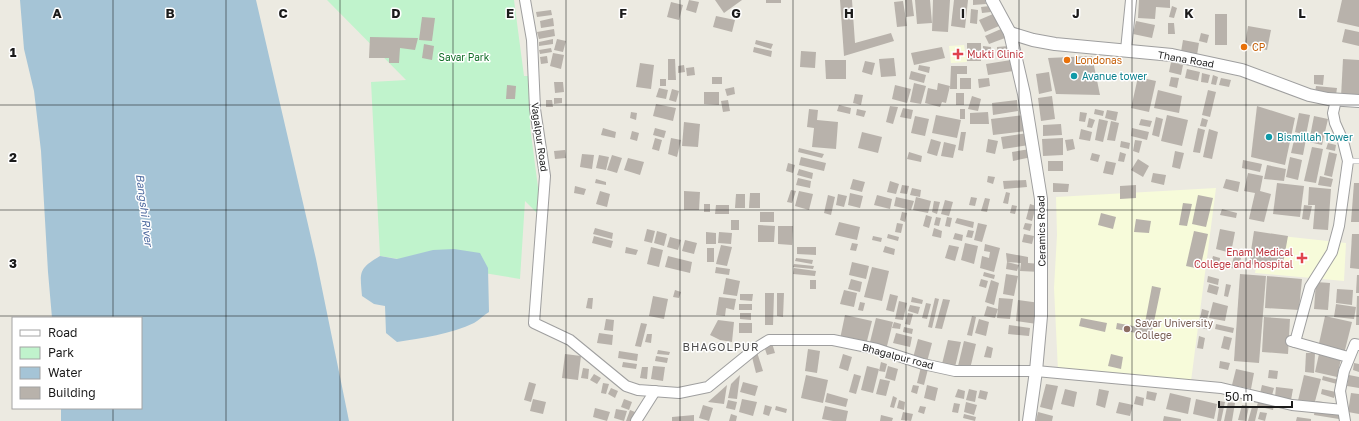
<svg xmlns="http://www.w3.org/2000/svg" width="1359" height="421" viewBox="0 0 1359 421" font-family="'Golos Text',sans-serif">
<rect width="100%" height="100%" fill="#eceae1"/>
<g fill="#f7fbda">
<path d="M964 45 967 62 951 63 949 46Z"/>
<path d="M1216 188 1190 389 1058 371 1054 288 1057 235 1056 197Z"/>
<path d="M1262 234 1346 243 1344 281 1255 273Z"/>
</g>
<path fill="#c0f3cc" d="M327 0H514L524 76H533L530 126 542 218 525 201 520 279 380 256 371 82 406 80Z"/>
<g fill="#a5c4d6">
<path d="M20 0H256L316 259 349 421H61V408H141V318H52L48 272 41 151 34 91 24 49Z"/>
<path d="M454 249 480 253 488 268 489 312C484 315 479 320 474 323 452 334 421 338 397 342L386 333 385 306 374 304 362 296C360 272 358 269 380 256L397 259 433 250Z"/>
</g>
<g fill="#b8b2ab">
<path d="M689 0 699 2 696 13 686 10Z"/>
<path d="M715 0H742L724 13Z"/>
<rect x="766" y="0" width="15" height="3"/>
<path d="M840 0H852L855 43 891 33 894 41 844 56Z"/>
<path d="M905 0H912L914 16 906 17Z"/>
<path d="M915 0H930L932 23 917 24Z"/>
<path d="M933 0H950L948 32 932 31Z"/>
<path d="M954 0H968L965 28 951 26Z"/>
<path d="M973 0H985L986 4 973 5Z"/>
<path d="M1139 0H1170V8L1156 7 1155 19 1138 18Z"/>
<path d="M1342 0H1359V27L1337 22Z"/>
<path d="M903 1 907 26 897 27 894 2Z"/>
<path d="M671 2 683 5 679 20 667 17Z"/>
<path d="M990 6 991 12 982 13 981 7Z"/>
<path d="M1172 6 1177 8 1174 18 1169 17Z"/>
<path d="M971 9 978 10 977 24 970 23Z"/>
<path d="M551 10 552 15 537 17 536 12Z"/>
<path d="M993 14 999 26 985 32 979 20Z"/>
<rect x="1215" y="14" width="12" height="31"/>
<path d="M716 16 735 20 732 32 713 27Z"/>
<path d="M422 17 435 18 432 41 419 40Z"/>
<path d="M553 18 554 26 541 28 540 21Z"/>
<path d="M1136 21 1155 25 1152 38 1133 34Z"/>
<path d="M1168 23H1174L1175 34H1168Z"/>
<path d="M1248 26 1271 30 1267 50 1245 45Z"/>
<path d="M554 29 555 36 539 39 537 32Z"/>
<path d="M1001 29 1005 38 989 44 985 36Z"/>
<path d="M1345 29 1359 32V46L1342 42Z"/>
<path d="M1201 33 1209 35 1207 43 1199 41Z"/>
<path d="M370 37 418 38 415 50 400 48 399 63H389V58H369Z"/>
<path d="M553 39V44L539 46V42Z"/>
<path d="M557 39 566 41 563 52 554 50Z"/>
<path d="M756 40 773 44 771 49 755 44Z"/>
<path d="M1183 40 1199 43 1197 55 1181 52Z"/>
<rect x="967" y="43" width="14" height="18"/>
<path d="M424 44 434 46 432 60 422 58Z"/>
<path d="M983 46 991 47 990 55 983 54Z"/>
<path d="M1009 46 1010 58H997V47Z"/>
<path d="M754 47 772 51 771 57 753 52Z"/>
<path d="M942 47 945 58 914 65 911 53Z"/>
<path d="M551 48 552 52 540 54 539 50Z"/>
<path d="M801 51 816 52 815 68 800 67Z"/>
<path d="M553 53 564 55 561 69 550 66Z"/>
<path d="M547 56 548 63 541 64 540 57Z"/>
<path d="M1092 56 1100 95 1056 94 1048 58Z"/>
<path d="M894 58 896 76 881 77 879 59Z"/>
<path d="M668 59H675L676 80H668Z"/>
<path d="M1343 59 1359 60V98L1341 97Z"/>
<path d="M825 60H846V79H826Z"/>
<path d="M1011 60 1013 71 988 75 986 64Z"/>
<path d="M865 61 875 63 872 75 862 72Z"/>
<path d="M1171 62 1183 65 1181 75 1169 72Z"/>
<path d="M640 63 654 65 651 89 636 87Z"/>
<path d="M684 65 685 72 678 73V66Z"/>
<path d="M919 65 930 67 929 73 918 70Z"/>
<path d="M951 66H967V74H957V89H950Z"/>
<path d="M694 67 695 75 687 76 686 68Z"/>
<path d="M1187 69 1200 72 1198 81 1185 78Z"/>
<path d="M911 71 926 75 924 83 909 79Z"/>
<path d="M1049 72 1052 91 1039 94 1036 74Z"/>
<path d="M1202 73 1210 75 1208 83 1201 82Z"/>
<path d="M1213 75 1218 77 1216 85 1211 84Z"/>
<path d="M1314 75H1324L1323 85 1314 84Z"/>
<rect x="712" y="77" width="10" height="7"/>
<path d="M1138 77 1156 81 1149 112 1131 108Z"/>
<path d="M1171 77 1179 78 1177 88 1169 86Z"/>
<rect x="960" y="78" width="11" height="11"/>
<path d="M989 78 990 86 979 88 978 79Z"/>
<path d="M1221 78 1231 80 1229 87 1219 85Z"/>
<rect x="660" y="79" width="6" height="7"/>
<path d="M554 82H563L564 92 555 93Z"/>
<path d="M914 83 926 86 921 104 910 102Z"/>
<path d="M938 83 950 86 946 103 942 102 940 107 925 103 928 88 937 90Z"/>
<path d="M507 85 516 86 515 99H506Z"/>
<path d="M895 85 911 89 907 103 892 99Z"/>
<path d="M1316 86 1337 88 1336 95 1315 93Z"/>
<path d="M734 87 735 94 727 96 725 89Z"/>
<path d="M659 88 668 90 666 99 656 97Z"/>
<path d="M672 89 679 91 676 102 669 100Z"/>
<path d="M1158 90 1182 96 1179 113 1154 108Z"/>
<path d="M1208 90 1216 92 1210 117 1202 115Z"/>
<path d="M704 92H719V105L704 104Z"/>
<rect x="956" y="93" width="8" height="12"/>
<path d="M855 94 863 95 861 105 853 103Z"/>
<path d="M972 96 981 99 978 111 968 109Z"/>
<path d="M1052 96 1055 119 1041 121 1038 98Z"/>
<path d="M554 98H562V103L554 104Z"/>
<path d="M546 100H552L553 107H546Z"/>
<path d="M728 100 730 111 723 112 721 101Z"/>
<path d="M1017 100 1018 111 993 115 992 103Z"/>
<path d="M656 104 676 108 673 121 653 116Z"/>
<path d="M839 105 851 108 850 114 837 111Z"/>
<path d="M890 106 898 107 893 124 886 122Z"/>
<path d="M1257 106 1295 118 1285 165 1251 157Z"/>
<path d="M903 108 913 110 911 119 900 117Z"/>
<path d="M809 109 818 110 817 120 838 122 836 149 812 147 814 128 807 127Z"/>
<path d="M857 109 866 111 864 117 856 115Z"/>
<rect x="960" y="109" width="5" height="10"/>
<path d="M1095 109 1104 111 1103 116 1094 114Z"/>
<path d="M1107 110 1118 112 1116 121 1105 118Z"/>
<path d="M631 112 637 113 636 120 630 118Z"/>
<path d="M988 112 989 124H970V113Z"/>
<path d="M1080 112 1087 113 1085 122 1079 121Z"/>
<path d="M1299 113 1310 115 1306 135 1295 132Z"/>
<path d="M936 115 961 120 957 138 932 133Z"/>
<path d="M1024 115 1026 131 993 135 991 119Z"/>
<path d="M1167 115 1188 120 1182 146 1161 141Z"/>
<path d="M915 116 929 119 925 136 911 133Z"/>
<path d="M1314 116 1328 119 1322 145 1309 142Z"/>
<path d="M1156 117 1163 119 1159 137 1152 135Z"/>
<path d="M1089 118 1095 120 1092 128 1087 127Z"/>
<path d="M1202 118 1208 120 1206 127 1200 126Z"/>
<path d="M1099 119 1108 121 1103 142 1095 140Z"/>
<path d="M1141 119 1152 121 1150 127 1139 125Z"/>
<path d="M1111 121 1119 123 1115 141 1107 140Z"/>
<path d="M684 122 700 124 698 147 682 146Z"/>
<path d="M1061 124 1062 135 1043 136V125Z"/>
<path d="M603 128 616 132 615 138 601 135Z"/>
<path d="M655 128 666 131 664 138 653 135Z"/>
<path d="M1132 128 1149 132 1147 140 1131 136Z"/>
<path d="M1198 128 1205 130 1200 153 1193 152Z"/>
<path d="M1081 129 1092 132 1090 141 1079 139Z"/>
<path d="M1209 129 1218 132 1212 159 1203 157Z"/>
<path d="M632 131 639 133 637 141 630 139Z"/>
<path d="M862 132 882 137 878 153 858 148Z"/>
<path d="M961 132H966L963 151 958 150Z"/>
<path d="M1028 133 1029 145 1003 149 1001 137Z"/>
<path d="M1295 136 1306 139 1303 155 1291 153Z"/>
<path d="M655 138 662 140 659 151 652 149Z"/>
<path d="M671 138 681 140 677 157 668 154Z"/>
<path d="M1063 138V155L1043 156 1042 139Z"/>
<path d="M931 139 941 142 937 156 927 153Z"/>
<path d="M988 139 998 141 995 154 986 152Z"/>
<path d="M1073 139 1075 149 1067 151 1065 140Z"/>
<path d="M1135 140 1142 141 1139 153 1133 151Z"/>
<path d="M1121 141 1130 143 1129 149 1120 147Z"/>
<path d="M944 142 956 145 953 158 941 156Z"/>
<path d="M1328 143 1336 145 1335 151 1326 149Z"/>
<path d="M1312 147 1323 149 1316 183 1304 181Z"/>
<path d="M799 148 824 154 822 158 798 152Z"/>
<path d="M1030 149 1032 157 1013 161 1012 152Z"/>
<path d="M565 150 566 158 555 159 554 151Z"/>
<path d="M1175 151 1184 153 1180 169 1172 167Z"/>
<path d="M909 152 922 156 921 162 907 159Z"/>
<path d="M1120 152 1126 154 1124 162 1118 161Z"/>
<path d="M1329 152 1337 154 1332 177 1324 175Z"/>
<path d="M1092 153 1100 155 1098 162 1090 160Z"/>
<path d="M582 154 594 155 592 169 580 167Z"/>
<path d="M599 155 609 157 606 170 596 168Z"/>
<path d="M612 155 622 158 617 173 607 170Z"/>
<path d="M801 157 826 163 824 171 799 165Z"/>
<path d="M1290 157 1302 160 1298 180 1286 177Z"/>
<path d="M628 158 644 162 640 175 624 170Z"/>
<path d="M1138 159 1149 166 1143 177 1131 170Z"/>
<path d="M1243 160 1262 164 1260 172 1242 168Z"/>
<rect x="1048" y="161" width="15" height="10"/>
<path d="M1106 161 1116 163 1113 175 1103 173Z"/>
<path d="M788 163 795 165 793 173 786 171Z"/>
<path d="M1267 165 1286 169 1284 181 1264 179Z"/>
<path d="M799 169 813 173 812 179 797 175Z"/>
<path d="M1153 173 1166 175 1164 185 1151 182Z"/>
<path d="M1248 173 1263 176 1260 191 1271 194 1264 222 1249 219 1255 193 1244 191Z"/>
<path d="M988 176 995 177 993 184 987 182Z"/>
<path d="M1320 176 1333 179 1331 187 1318 185Z"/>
<path d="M798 178 811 181 810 188 796 185Z"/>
<path d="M596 179 606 182V185L595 183Z"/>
<path d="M853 179 865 182 862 192 850 189Z"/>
<path d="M1226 179 1240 182 1238 192 1223 188Z"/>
<path d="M1026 180 1027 187 1004 189 1003 181Z"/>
<path d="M890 181 899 184 896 194 887 192Z"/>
<path d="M1053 183 1069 184 1068 192H1053Z"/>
<path d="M1277 183 1304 186 1300 217 1273 214Z"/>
<path d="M1354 183H1359V222H1351Z"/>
<path d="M902 185 909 186 907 194 900 193Z"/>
<path d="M1136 185V198L1120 199V186Z"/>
<path d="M575 186 586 189 584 195 574 193Z"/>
<path d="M1309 187 1331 189 1328 230 1313 229 1315 205H1308Z"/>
<path d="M912 188 921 190 920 197 910 195Z"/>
<path d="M791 190 796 191 792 203 787 202Z"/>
<path d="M600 191 610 194 607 207 596 204Z"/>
<path d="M684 191 700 192 699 210H684Z"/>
<path d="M799 191 813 194 809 210 795 206Z"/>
<path d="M1006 192 1010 193 1008 204 1003 203Z"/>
<path d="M750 193H760V208H749Z"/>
<path d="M850 193 863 196 860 208 848 205Z"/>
<path d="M736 194H745V208H735Z"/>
<path d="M838 194 847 196 844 207 836 205Z"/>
<path d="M828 195 835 197 831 215 824 213Z"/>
<path d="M877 195 892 199 890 209 874 205Z"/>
<path d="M1198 195 1213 198 1206 227 1192 224Z"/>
<path d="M896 197 914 201 911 210 894 206Z"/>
<path d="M916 197 931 201 928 213 913 210Z"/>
<path d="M971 197 977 198 975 206 969 205Z"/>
<path d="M985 198 990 199 987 212 981 211Z"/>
<path d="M945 200 953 202 949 216 941 214Z"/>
<path d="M934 201 940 202 937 214 932 212Z"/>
<path d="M1183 203 1192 204 1187 226 1179 225Z"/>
<rect x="704" y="204" width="6" height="8"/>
<path d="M1030 204 1036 206 1032 221 1026 219Z"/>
<path d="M716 205H729V214H715Z"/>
<path d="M1012 205 1017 206 1015 214 1010 213Z"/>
<path d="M1304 205 1312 206 1309 220 1302 219Z"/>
<path d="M1222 209 1237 213 1236 218 1220 215Z"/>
<rect x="760" y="212" width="14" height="10"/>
<path d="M902 212 907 213 905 222 900 220Z"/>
<path d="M1101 213 1116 217 1113 229 1098 225Z"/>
<path d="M926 215 932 217 929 228 923 226Z"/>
<path d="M936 217 941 218 939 226 934 225Z"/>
<path d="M947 217 952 218 950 227 945 226Z"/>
<path d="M957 218 974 222 973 228 955 223Z"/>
<path d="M1136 219 1151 221 1149 233 1134 232Z"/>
<rect x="731" y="220" width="8" height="10"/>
<path d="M839 222 860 227 857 240 835 235Z"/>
<path d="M897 223 903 224 901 233 895 232Z"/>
<path d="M978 223 987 225 982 242 974 240Z"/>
<path d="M1025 223 1032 224 1030 231 1023 229Z"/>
<path d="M758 225 775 226 774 242H758Z"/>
<path d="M778 226H793L792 245 778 244Z"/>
<path d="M595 228 613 233 612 239 593 234Z"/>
<path d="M934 228 942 231 941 238 932 236Z"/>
<path d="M647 229 655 231 652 243 644 241Z"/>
<path d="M1220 229 1235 232 1231 253 1216 249Z"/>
<path d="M968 230 974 231 972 238 966 237Z"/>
<path d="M657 231 667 234 664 246 654 243Z"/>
<path d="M1194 231 1208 234 1200 269 1186 266Z"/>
<path d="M1254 231 1288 236 1282 269 1249 264Z"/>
<path d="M706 232 716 233V244H706Z"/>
<path d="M719 232 732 233 731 244 718 243Z"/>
<path d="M955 233 963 235 962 241 953 239Z"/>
<path d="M888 234 899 237 898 241 887 238Z"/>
<path d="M1024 234 1034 236 1032 244 1022 242Z"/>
<path d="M1352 234H1359V269L1350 268Z"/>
<path d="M594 236 613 241 611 248 592 243Z"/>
<path d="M873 236 882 238 881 242 872 240Z"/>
<path d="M670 237 681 240 678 250 667 247Z"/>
<path d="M685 240 697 243 694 254 682 251Z"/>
<path d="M852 243 858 244 856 251 850 250Z"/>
<path d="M965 243 978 246 974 264 961 260Z"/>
<path d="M985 244 1000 248 994 272 980 268 982 256 989 258 990 252 984 251Z"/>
<path d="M721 245 732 247 727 266 716 264Z"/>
<path d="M949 245 959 247 955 261 945 258Z"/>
<path d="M885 246 895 249 894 255 883 252Z"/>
<path d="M626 247 638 250 636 255 625 253Z"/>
<path d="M651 247 663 250 659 267 647 264Z"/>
<path d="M797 247H816V255L797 254Z"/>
<rect x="707" y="248" width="7" height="14"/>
<path d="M1006 253 1028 257V263L1041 264V272L1020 271 1021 263 1007 262 1019 265 1017 271 1006 269 1007 262Z"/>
<path d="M668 256 692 262 690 273 665 267Z"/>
<path d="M1213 256 1220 258 1219 265 1211 263Z"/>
<path d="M1234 256 1241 258 1238 269 1231 268Z"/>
<path d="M796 258 813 260 812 264 795 261Z"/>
<path d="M852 262 869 266 866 279 849 275Z"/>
<path d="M794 264 814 266 813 269 793 267Z"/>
<path d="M716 267 730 269 729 275 715 273Z"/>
<path d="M872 267 889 271 882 301 864 297Z"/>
<path d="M794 268 816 271 815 276 793 274Z"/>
<path d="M984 272 995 275 994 279 983 276Z"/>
<path d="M1006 274 1018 276 1014 296 1003 294Z"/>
<path d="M1240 274 1266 276 1259 363 1234 361Z"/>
<path d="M1357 275H1359V293H1356Z"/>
<path d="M1208 276 1219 279 1218 285 1207 282Z"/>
<path d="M1267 276 1302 279 1299 310 1265 308Z"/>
<path d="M726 278 740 281 737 296 723 294Z"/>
<path d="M851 279 862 282 860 292 848 289Z"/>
<path d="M981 279 988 281 986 288 979 286Z"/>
<rect x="810" y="280" width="6" height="9"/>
<path d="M991 280 999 283 994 305 985 302Z"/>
<path d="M1316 282 1330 283 1328 310 1314 309Z"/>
<path d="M1209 284 1219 287 1217 295 1207 292Z"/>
<path d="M1226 284 1231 285 1228 297 1224 296Z"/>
<path d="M1152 286 1161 288 1151 336 1116 329 1117 323 1144 328Z"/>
<path d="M1337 289 1353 290 1352 305 1336 303Z"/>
<path d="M675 290 681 292 679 298 673 297Z"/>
<path d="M844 290 857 293 854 307 840 304Z"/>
<path d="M765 293H774L773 325H765Z"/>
<path d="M777 293H784L783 317 777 316Z"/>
<path d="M740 294H753L752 301 740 300Z"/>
<path d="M890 294 898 296 894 312 886 310Z"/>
<path d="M653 296 668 299 664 319 649 316Z"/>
<path d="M1357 296H1359V325H1356Z"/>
<path d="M719 297 736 299 734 310 726 308 725 316 716 315Z"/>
<path d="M912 297 923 300 922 304 911 302Z"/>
<path d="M588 298H593L592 309 586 308Z"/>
<path d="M935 298 939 299 932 328 928 327Z"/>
<path d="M999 298 1013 299 1010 319 997 318Z"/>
<path d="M943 299 950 300 942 329 935 328Z"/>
<path d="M1018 300 1040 303 1037 324 1016 321Z"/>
<path d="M899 301 907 303 903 320 895 319Z"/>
<path d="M860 302 865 303 863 311 858 310Z"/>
<path d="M1213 302 1228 306 1225 321 1209 318Z"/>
<path d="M926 303 931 304 927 319 922 318Z"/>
<rect x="739" y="304" width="13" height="6"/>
<path d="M1336 304 1356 307 1354 319 1334 317Z"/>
<path d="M910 305 920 307 918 314 908 311Z"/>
<path d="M987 306 998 309 995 318 984 316Z"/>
<path d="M1202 309 1209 311 1207 319 1200 318Z"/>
<path d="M740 313H751V320L740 319Z"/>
<path d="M908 313 913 314 910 325 905 324Z"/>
<path d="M845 315 872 321 866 345 840 339Z"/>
<path d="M972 316 976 317 972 336 967 335Z"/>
<path d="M1325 316 1352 322 1344 354 1318 348Z"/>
<path d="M1264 317 1290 319 1288 354 1262 352Z"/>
<path d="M876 318 893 322 886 350 869 346Z"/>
<path d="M1081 318 1107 323 1105 332 1079 326Z"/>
<path d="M606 319 614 320 613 331 604 330Z"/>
<path d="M979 319 989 322 986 336 975 333Z"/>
<path d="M718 320 734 322 732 342 720 340 710 335Z"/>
<path d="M894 322 901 324 900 329 892 328Z"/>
<path d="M1201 322 1212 325 1211 330 1200 328Z"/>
<path d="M641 323 647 324 641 347 635 346Z"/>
<rect x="739" y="323" width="13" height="10"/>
<path d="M1216 324 1234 328 1233 333 1215 329Z"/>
<path d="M1009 325 1030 328 1029 336 1008 334Z"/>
<path d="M904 327 913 329 912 334 903 332Z"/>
<path d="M599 333 613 335 612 345 597 343Z"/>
<path d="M896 333 912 337 910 347 893 343Z"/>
<path d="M647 334H652L651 343 645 342Z"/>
<path d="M1199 336 1205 338 1203 349 1197 348Z"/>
<path d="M1224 336 1232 338 1229 350 1221 348Z"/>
<path d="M918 339 932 343 927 362 913 358Z"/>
<path d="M948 340 961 342 955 367 942 364Z"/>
<path d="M964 341 976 344 970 369 958 366Z"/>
<path d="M772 343 775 353 767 355 764 346Z"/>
<path d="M987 346 993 348 991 358 984 357Z"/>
<path d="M808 349 820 351 817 373 805 371Z"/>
<path d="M658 350 670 352 669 355 657 354Z"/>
<path d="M619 351 638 354 637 361 618 358Z"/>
<path d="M757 352 763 371 756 373 751 353Z"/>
<path d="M1306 353H1315L1314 373 1305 372Z"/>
<path d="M565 354 581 356 578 380 562 378Z"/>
<path d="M843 354 852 357 848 371 839 368Z"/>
<path d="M1111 354 1123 357 1121 369 1108 366Z"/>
<path d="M1319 354 1341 359 1337 377 1315 372Z"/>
<path d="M656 356 668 358 667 363 655 361Z"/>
<path d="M1220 361 1230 363 1228 370 1219 368Z"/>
<path d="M623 362 637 364 636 369 622 367Z"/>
<path d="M881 362 887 364 885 372 879 371Z"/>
<path d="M1354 363 1359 364V372L1353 370Z"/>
<path d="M653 366 665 367 663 381 651 379Z"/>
<path d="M867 366 879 369 873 393 861 390Z"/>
<path d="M888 366 898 369 895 381 885 378Z"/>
<path d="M642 367H648L647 379 640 378Z"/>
<path d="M921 367 928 369 924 385 917 383Z"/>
<path d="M583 368 589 369 588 379 581 378Z"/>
<path d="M1236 369 1254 373 1251 389 1232 385Z"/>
<path d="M1269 370 1278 371 1277 379 1268 378Z"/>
<path d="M594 374 601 378 597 384 590 380Z"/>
<path d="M854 374 861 376 856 394 849 392Z"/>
<path d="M740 375 737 399 728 398 731 384Z"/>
<path d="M806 375 828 380 823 403 801 398Z"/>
<path d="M1304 375 1321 379 1313 409 1297 405Z"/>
<path d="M1349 375 1359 377V388L1347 386Z"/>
<path d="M1323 376 1339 380 1337 384 1322 380Z"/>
<path d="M880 379 890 381 886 396 876 394Z"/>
<path d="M529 382 536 384 531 402 524 400Z"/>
<path d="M743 382 758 386 755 396 740 392Z"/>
<path d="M603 383 609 384 606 394 601 393Z"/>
<path d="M1046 384 1058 386 1052 410 1040 407Z"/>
<path d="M727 385 724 404 708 402 717 394Z"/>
<path d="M913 385 919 386 917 394 911 392Z"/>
<path d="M927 385 938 388 935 401 924 398Z"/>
<path d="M1262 385 1274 388 1271 399 1275 400 1273 410 1257 406Z"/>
<path d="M1276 387 1293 389 1291 400 1275 397Z"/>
<path d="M611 388 618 391 615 398 608 394Z"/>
<path d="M958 389 965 391 964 399 955 397Z"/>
<path d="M969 389 977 391 975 402 966 400Z"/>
<path d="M1065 389 1077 392 1074 407 1061 404Z"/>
<path d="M1099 389 1109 391 1105 408 1096 405Z"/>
<path d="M1322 389 1336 392 1334 398 1321 394Z"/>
<path d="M980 390 988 392 986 400 978 398Z"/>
<path d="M1147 391 1157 393 1155 401 1146 399Z"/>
<path d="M827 393 848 399 846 407 825 402Z"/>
<path d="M1170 393 1191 398 1188 414 1166 409Z"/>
<path d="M1351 393 1359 394V414L1348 412Z"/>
<path d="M893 396 897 398 894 408 890 407Z"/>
<path d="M1136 396 1144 398 1143 406 1134 404Z"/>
<path d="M533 399 546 402 543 414 530 411Z"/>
<path d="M624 399 632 402 629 410 621 407Z"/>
<path d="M742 399 757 402 753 416 739 412Z"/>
<path d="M1196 399 1217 404 1214 419 1193 414Z"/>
<path d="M728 400 737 402 735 410 726 408Z"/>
<path d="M899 400 905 402 904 410 897 408Z"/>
<path d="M1220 401 1225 402 1221 421H1217Z"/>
<path d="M1316 401 1323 402 1322 407 1341 410 1339 419 1314 415Z"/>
<path d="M966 402 977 405 974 415 964 412Z"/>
<path d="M1119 402 1133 405 1130 416 1116 413Z"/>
<path d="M1228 402 1235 403 1232 421H1224Z"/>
<path d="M954 403 960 404 958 413 952 412Z"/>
<path d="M703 405 713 408 709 421 699 418Z"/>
<path d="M765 405 772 407 769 416 763 414Z"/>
<path d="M1242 405 1249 406 1246 421 1238 420Z"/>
<path d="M776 406 787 409 786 413 775 410Z"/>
<path d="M825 406 848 411 846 421H833L822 419Z"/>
<path d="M920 406 926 407 924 414 918 412Z"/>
<path d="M1252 407 1258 408 1255 421H1248Z"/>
<path d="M595 408 610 412 607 421 593 417Z"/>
<path d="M616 409 627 411 624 421 614 418Z"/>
<path d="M630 410 635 412 632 421H626Z"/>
<path d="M903 412 913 414 911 421 901 420Z"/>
<path d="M1038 412 1053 416 1052 421H1036Z"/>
<path d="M1260 412 1267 413 1265 421 1258 419Z"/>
<path d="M731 414 737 416 736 421H729Z"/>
<path d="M964 414 976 417 975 421 963 418Z"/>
<path d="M694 415V421H672V417Z"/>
<path d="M881 415 893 418 892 421H880Z"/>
<path d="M1164 416 1181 419V421H1163Z"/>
<path d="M1297 417 1311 419V421H1296Z"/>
</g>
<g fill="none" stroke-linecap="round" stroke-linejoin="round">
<g stroke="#9f9f9f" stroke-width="6">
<path id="service" d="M1348 161H1359"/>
</g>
<g stroke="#9f9f9f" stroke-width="12">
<g id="minor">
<path d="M525 0 532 40 535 109 545 176 534 323 570 340 626 386 638 390 679 393 708 387 756 348 769 340H833L877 349 923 364 955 371H1036L1221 388 1292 405 1343 410"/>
<path d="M1126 50 1131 0"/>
<path d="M1291 341 1348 357"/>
<path d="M1295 342 1310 287 1332 252 1339 226 1348 161 1343 141 1335 123 1333 113 1336 100"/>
<path d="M636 421 655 391"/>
<path d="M1345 421 1340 391 1344 371 1355 344 1359 345"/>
</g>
</g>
<g stroke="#9f9f9f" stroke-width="14">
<g id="tertiary">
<path d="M992 0 1010 33 1024 94 1041 199V316L1036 371 1029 421"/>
<path d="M1010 33 1033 40 1055 44 1172 55 1242 70 1309 95 1328 99 1359 101"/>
</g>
</g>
<use href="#service" stroke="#fff" stroke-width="5"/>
<use href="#minor" stroke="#fff" stroke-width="10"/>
<use href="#tertiary" stroke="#fff" stroke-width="12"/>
</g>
<path fill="none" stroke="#1b1b1b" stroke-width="1" stroke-opacity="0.55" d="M113 0V318M226 0V421M340 0V421M453 0V421M566 0V421M680 0V421M793 0V421M906 0V421M1019 0V421M1132 0V421M1246 0V421M0 105H1359M0 210H1359M0 316H1359M113 408V421"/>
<g fill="#e8710a" stroke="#fff" stroke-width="1.5">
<circle cx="1244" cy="47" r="4"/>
<circle cx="1067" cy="60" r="4"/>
</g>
<g fill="#e0444e" stroke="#fff" stroke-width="1.5">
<path d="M956 48h4v4h4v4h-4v4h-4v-4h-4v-4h4z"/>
<path d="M1300 252h4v4h4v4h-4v4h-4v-4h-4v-4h4z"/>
</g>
<g fill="#0f9aa8" stroke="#fff" stroke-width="1.5">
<circle cx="1074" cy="76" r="4"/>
<circle cx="1269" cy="137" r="4"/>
</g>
<circle fill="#8d6e63" stroke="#fff" stroke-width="1.5" cx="1127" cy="329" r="4"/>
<g text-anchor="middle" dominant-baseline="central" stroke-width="3" stroke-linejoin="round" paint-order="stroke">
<g font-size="10" fill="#c56008" stroke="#fff" text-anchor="start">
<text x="1252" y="47">CP</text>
<text x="1075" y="60">Londonas</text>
</g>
<g font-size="10" fill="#be3a42" stroke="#fff" text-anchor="start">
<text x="967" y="54">Mukti Clinic</text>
<text x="1293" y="252" text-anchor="end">Enam Medical<tspan x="1293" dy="12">College and hospital</tspan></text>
</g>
<g font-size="10" fill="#146d29" stroke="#fff">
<text x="464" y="57">Savar Park</text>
</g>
<g font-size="10" fill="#1b1b1b" stroke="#fff">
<text transform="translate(1186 59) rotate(10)">Thana Road</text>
<text transform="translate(540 137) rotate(82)">Vagalpur Road</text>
<text transform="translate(1041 231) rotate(-91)">Ceramics Road</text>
<text transform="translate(898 356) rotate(15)">Bhagalpur road</text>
</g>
<g font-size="10" fill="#0d838f" stroke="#fff" text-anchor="start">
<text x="1082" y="76">Avanue tower</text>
<text x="1277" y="137">Bismillah Tower</text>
</g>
<g font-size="10" fill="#785e54" stroke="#fff" text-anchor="start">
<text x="1135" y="323">Savar University<tspan x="1135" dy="12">College</tspan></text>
</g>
<g font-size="11" font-style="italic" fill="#516da1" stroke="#fff">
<text transform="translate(145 210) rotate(83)">Bangshi River</text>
</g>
<g font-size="11" letter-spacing="1" fill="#4e4e4e" stroke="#fff">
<text x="721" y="346">BHAGOLPUR</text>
</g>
</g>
<g font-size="13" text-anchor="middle" font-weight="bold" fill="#1b1b1b" stroke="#fff" stroke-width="3" stroke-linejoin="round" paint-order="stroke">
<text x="57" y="18">A</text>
<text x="170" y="18">B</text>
<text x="283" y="18">C</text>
<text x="396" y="18">D</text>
<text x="510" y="18">E</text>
<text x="623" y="18">F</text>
<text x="736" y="18">G</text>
<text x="849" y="18">H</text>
<text x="963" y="18">I</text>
<text x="1076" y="18">J</text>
<text x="1189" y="18">K</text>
<text x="1302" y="18">L</text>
<text x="13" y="57">1</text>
<text x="13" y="162">2</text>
<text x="13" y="268">3</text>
</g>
<rect x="12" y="317" width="130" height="92" fill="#ffffff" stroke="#a4a4a4"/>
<rect x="20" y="330" width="20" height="6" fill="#ffffff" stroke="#a4a4a4"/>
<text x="48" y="337" font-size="12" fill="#1b1b1b">Road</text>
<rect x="20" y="347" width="20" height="12" fill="#c0f3cc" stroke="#a4a4a4"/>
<text x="48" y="357" font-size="12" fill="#1b1b1b">Park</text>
<rect x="20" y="367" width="20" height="12" fill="#a5c4d6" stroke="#a4a4a4"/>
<text x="48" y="377" font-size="12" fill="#1b1b1b">Water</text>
<rect x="20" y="387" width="20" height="12" fill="#b8b2ab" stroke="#a4a4a4"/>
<text x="48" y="397" font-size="12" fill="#1b1b1b">Building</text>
<path d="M1219 401v6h73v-6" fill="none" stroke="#1b1b1b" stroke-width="2"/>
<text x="1225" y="401" font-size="12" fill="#1b1b1b" stroke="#ffffff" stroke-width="3" paint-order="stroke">50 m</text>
</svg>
